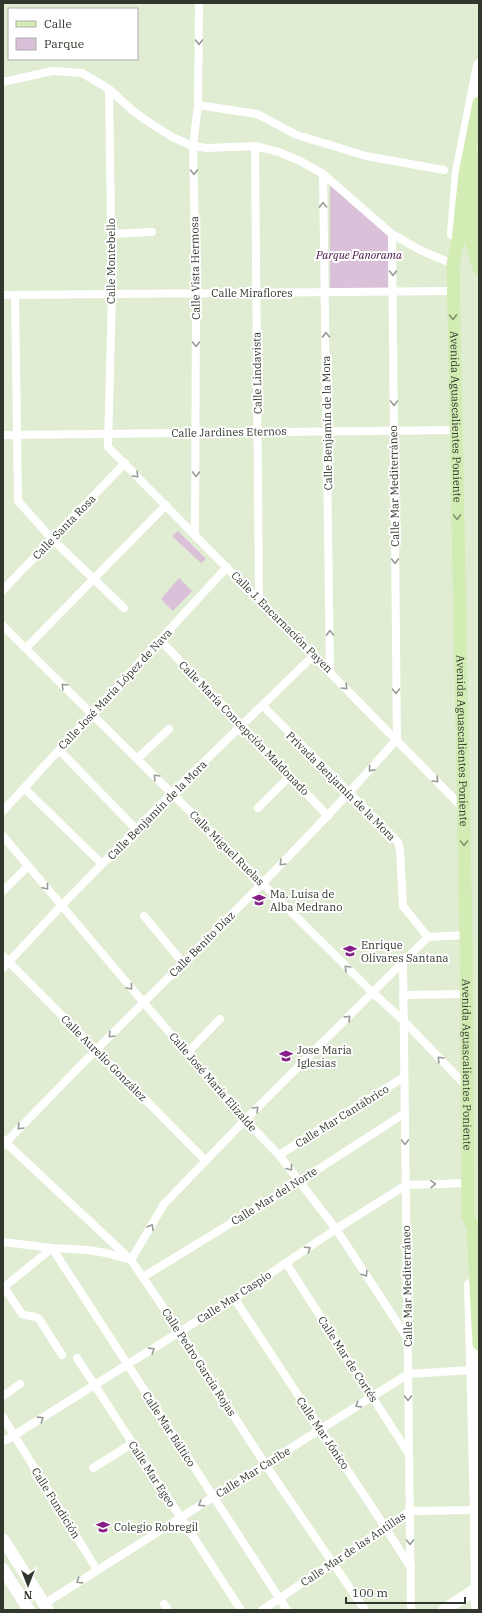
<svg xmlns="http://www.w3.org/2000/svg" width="482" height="1613" viewBox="0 0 482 1613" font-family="'IBM Plex Serif',serif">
<rect width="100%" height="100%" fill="#e0edd3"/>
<g fill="#dbc0d9">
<path d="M330 185 388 236V290L330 289Z"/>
<path d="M178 531 206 559 201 563 172 536Z"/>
<path d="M179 578 192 591 173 611 161 599Z"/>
</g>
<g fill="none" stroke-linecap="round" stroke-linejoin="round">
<g stroke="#fff" stroke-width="8">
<path d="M3 82 52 71 82 73 109 89 133 111 150 123 172 137 193 146 207 148 255 146 279 152 300 161 323 174 392 234 420 250 453 264"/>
<path d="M109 89 112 294 108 447 463 808"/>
<path d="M198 105 257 114 297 135 366 156 444 170"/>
<path d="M255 146 259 600"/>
<path d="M323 174 330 672"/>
<path d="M111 234 152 232"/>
<path d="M3 295 453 291"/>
<path d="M15 295 18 501 52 539 124 608"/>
<path d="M3 435 455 430"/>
<path d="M195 534 196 293 193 146 198 105 199 3"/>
<path d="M3 590 125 463"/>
<path d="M3 626 373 993 404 1021 467 1087"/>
<path d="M160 640 328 816"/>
<path d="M26 648 166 505"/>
<path d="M263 706 398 842 400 850 403 906 428 937"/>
<path d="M59 750 136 829"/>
<path d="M137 759 169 729"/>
<path d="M24 788 102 864"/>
<path d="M258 808 290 776"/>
<path d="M3 811 227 567"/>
<path d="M3 836 144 1003 245 1120 279 1155 336 1229 408 1339"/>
<path d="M3 891 28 866"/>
<path d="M144 916 184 964"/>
<path d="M3 956 206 1161"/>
<path d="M403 963 411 1610"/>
<path d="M3 968 61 906 172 793 314 655"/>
<path d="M403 995 466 994"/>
<path d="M187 1053 220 1019"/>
<path d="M3 1140 131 1260 180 1332 265 1464 365 1610"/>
<path d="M3 1145C34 1114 65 1081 96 1050 198 947 302 848 397 739L392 234"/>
<path d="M279 1155 404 1077"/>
<path d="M3 1242 52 1248 88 1250 106 1253 131 1260 164 1204 245 1120 428 937 466 935"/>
<path d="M286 1263 409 1454"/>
<path d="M143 1277 300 1181 405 1113"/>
<path d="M4 1287 22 1314C28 1317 34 1315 39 1319L62 1355"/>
<path d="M3 1288 52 1248 287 1610"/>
<path d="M234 1298 385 1527 411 1568"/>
<path d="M77 1358 241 1610"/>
<path d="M3 1396 20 1384"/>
<path d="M3 1417 97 1570"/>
<path d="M3 1441 8 1439 234 1298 336 1229 406 1185 468 1183"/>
<path d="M93 1468 133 1443"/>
<path d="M44 1604 408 1374 472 1370"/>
<path d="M164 1604 168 1610"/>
<path d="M262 1610 410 1511 476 1510"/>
</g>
<g stroke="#fff" stroke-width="12">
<path d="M453 234 458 172 479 65"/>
<path d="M470 1285 476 1510 477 1610"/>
<path d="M3 1539 48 1610"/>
<path d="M3 1569 29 1610"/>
<path d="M444 1610 479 1587"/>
</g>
<g stroke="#d3ecb3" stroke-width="13">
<path id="s1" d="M479 103 465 174 458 241 453 264 466 935 468 1217 473 1227 479 1344"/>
<path d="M479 157 476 176 471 241 479 268"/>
</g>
</g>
<defs><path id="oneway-chevron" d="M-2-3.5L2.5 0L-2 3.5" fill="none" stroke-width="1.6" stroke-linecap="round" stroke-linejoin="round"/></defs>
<g stroke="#989b96">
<use href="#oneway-chevron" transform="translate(199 42) rotate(90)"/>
<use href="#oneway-chevron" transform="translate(194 172) rotate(89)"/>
<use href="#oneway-chevron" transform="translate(323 205) rotate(-91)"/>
<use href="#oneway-chevron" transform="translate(393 273) rotate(90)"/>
<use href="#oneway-chevron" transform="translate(326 335) rotate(-91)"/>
<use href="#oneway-chevron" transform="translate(196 344) rotate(90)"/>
<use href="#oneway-chevron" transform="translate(394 403) rotate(90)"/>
<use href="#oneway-chevron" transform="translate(196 474) rotate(91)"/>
<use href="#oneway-chevron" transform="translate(136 475) rotate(45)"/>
<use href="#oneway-chevron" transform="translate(395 561) rotate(89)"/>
<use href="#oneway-chevron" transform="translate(330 633) rotate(-91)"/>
<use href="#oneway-chevron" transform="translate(64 686) rotate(-135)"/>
<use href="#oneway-chevron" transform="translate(345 687) rotate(45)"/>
<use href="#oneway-chevron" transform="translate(396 691) rotate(89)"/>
<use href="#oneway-chevron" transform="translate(371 769) rotate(131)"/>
<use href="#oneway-chevron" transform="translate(156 777) rotate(-135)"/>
<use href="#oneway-chevron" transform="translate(436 780) rotate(46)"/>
<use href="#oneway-chevron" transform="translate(282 863) rotate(134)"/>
<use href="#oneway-chevron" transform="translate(46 887) rotate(50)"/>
<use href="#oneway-chevron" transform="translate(347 968) rotate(-135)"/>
<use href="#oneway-chevron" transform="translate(130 987) rotate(50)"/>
<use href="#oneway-chevron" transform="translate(348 1018) rotate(-45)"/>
<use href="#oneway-chevron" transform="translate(111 1035) rotate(135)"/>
<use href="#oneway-chevron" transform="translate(440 1059) rotate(-134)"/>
<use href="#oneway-chevron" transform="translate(256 1109) rotate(-45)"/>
<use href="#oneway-chevron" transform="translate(20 1127) rotate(134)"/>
<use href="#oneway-chevron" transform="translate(405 1142) rotate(89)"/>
<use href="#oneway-chevron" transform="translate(290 1168) rotate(52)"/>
<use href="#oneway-chevron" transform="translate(433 1184) rotate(-2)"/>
<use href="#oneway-chevron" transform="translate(151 1227) rotate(-60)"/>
<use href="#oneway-chevron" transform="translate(308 1249) rotate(-34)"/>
<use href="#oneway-chevron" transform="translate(365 1274) rotate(57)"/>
<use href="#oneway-chevron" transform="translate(152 1350) rotate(-32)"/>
<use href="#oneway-chevron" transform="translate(408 1398) rotate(89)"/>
<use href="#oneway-chevron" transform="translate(358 1405) rotate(148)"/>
<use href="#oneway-chevron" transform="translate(41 1419) rotate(-32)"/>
<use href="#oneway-chevron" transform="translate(201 1504) rotate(148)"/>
<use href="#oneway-chevron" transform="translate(410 1542) rotate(89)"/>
<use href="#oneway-chevron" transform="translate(79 1581) rotate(148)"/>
</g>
<g stroke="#829270">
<use href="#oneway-chevron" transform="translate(453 317) rotate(89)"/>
<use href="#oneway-chevron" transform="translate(457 517) rotate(89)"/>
<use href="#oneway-chevron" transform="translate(464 843) rotate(89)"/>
</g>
<defs>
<g id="school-bare" transform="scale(1.08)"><path d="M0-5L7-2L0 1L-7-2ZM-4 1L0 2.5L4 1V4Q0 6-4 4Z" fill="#861f87" stroke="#fff" stroke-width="2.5" paint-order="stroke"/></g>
</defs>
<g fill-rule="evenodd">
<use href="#school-bare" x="259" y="900"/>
<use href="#school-bare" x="350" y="951"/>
<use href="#school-bare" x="286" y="1056"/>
<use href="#school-bare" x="103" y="1527"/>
</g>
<g text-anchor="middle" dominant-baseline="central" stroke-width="4" stroke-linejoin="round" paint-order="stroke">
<g font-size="11" font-style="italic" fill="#431143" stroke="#fff">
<text x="359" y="255">Parque Panorama</text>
</g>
<g font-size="11" fill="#32372d" stroke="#fff">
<text transform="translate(111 261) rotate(-90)">Calle Montebello</text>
<text transform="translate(195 268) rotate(-91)">Calle Vista Hermosa</text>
<text x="252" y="293">Calle Miraflores</text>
<text transform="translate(257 373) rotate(-91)">Calle Lindavista</text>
<text stroke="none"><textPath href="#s1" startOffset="316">Avenida Aguascalientes Poniente</textPath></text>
<text transform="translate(327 423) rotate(-91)">Calle Benjamín de la Mora</text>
<text transform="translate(229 432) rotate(-1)">Calle Jardines Eternos</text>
<text transform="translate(394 486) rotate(-91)">Calle Mar Mediterráneo</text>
<text transform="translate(64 527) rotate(-46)">Calle Santa Rosa</text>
<text transform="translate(282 622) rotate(45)">Calle J. Encarnación Payen</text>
<text transform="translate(115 689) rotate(-47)">Calle José María López de Nava</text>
<text transform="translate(244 728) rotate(46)">Calle María Concepción Maldonado</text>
<text stroke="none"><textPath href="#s1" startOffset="640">Avenida Aguascalientes Poniente</textPath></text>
<text transform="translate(341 786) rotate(45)">Privada Benjamín de la Mora</text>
<text transform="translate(157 810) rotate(-45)">Calle Benjamín de la Mora</text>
<text transform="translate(227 848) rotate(45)">Calle Miguel Ruelas</text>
<text transform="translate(202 944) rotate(-45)">Calle Benito Díaz</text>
<text transform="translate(104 1058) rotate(45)">Calle Aurelio González</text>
<text stroke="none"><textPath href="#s1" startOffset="964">Avenida Aguascalientes Poniente</textPath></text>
<text transform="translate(213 1082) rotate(49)">Calle José María Elizalde</text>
<text transform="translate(342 1116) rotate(-32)">Calle Mar Cantábrico</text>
<text transform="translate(274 1196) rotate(-32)">Calle Mar del Norte</text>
<text transform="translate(407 1286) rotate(-91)">Calle Mar Mediterráneo</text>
<text transform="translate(234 1297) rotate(-33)">Calle Mar Caspio</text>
<text transform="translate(348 1359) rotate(57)">Calle Mar de Cortés</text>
<text transform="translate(199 1362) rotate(57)">Calle Pedro García Rojas</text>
<text transform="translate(169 1429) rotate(57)">Calle Mar Báltico</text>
<text transform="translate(323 1433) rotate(56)">Calle Mar Jónico</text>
<text transform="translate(253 1472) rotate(-32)">Calle Mar Caribe</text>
<text transform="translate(152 1474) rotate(57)">Calle Mar Egeo</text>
<text transform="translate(56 1503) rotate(58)">Calle Fundición</text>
<text transform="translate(353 1549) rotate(-34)">Calle Mar de las Antillas</text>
</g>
<g font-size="11" fill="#32372d" stroke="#fff" text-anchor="start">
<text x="270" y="894">Ma. Luisa de<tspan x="270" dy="13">Alba Medrano</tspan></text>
<text x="361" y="945">Enrique<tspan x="361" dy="13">Olivares Santana</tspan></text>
<text x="297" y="1050">Jose Maria<tspan x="297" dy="13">Iglesias</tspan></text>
<text x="114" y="1527">Colegio Robregil</text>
</g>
</g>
<rect width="482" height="1613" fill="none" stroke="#32372d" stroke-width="8"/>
<rect x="8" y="8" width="130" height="52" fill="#ffffff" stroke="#adafab"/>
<rect x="16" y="21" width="20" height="6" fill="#d3ecb3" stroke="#adafab"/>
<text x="44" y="28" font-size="12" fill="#32372d">Calle</text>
<rect x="16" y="38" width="20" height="12" fill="#dbc0d9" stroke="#adafab"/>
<text x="44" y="48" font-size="12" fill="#32372d">Parque</text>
<g transform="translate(28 1585) rotate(180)" stroke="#ffffff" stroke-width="3" paint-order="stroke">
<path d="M0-3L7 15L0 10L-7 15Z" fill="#32372d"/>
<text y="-6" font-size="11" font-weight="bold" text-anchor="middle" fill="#32372d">N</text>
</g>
<path d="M346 1597v6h119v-6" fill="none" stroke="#32372d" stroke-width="2"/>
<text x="352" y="1597" font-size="12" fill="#32372d" stroke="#ffffff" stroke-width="3" paint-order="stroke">100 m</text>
</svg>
